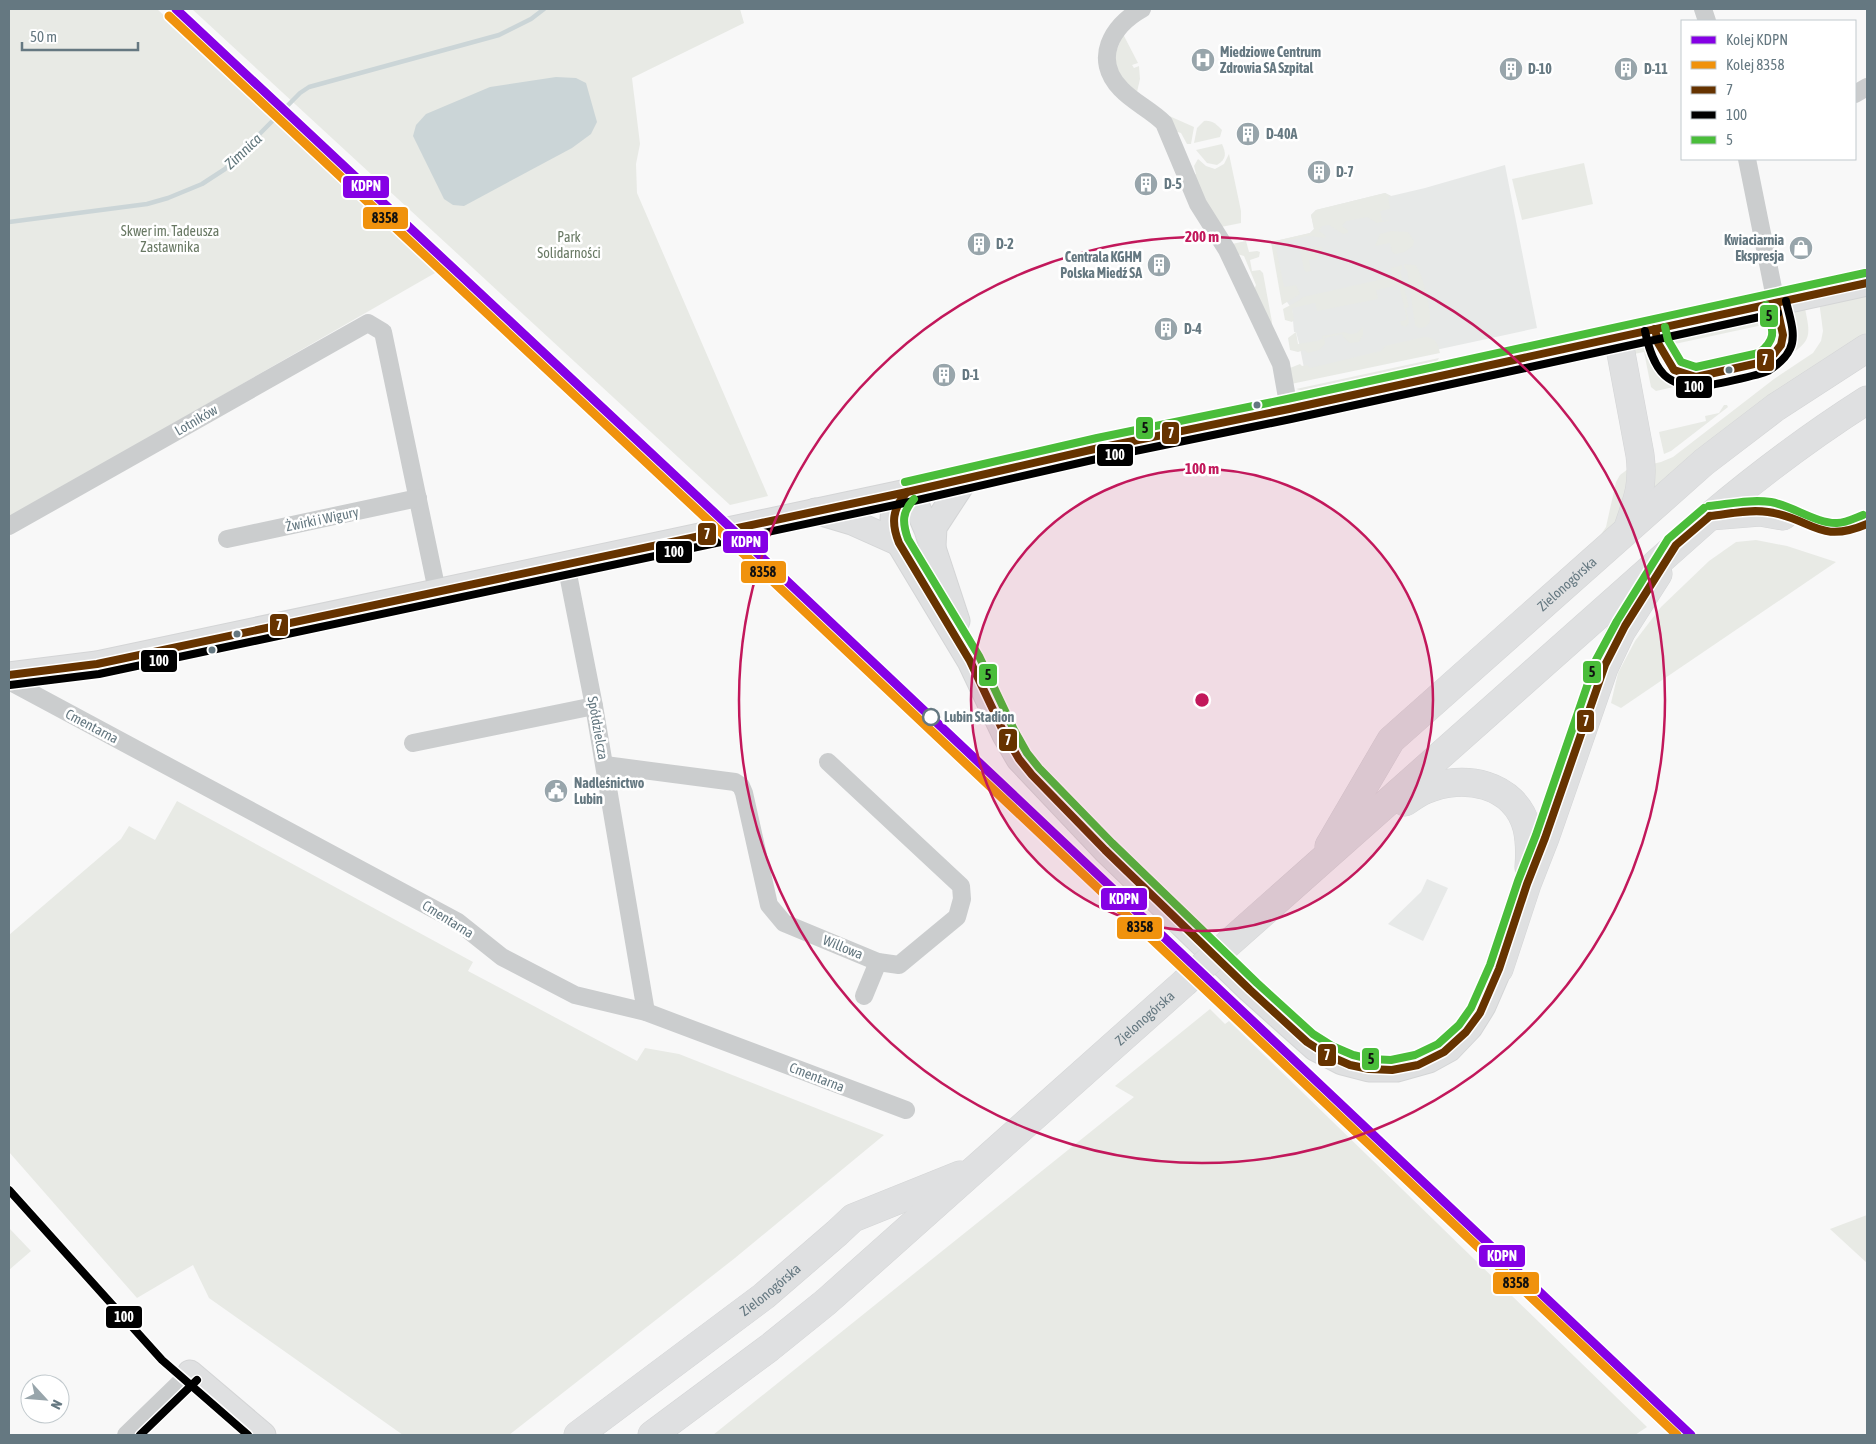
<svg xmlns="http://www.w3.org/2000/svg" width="1876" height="1444" viewBox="0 0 1876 1444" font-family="'Asap Condensed',sans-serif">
<rect width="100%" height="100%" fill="#f8f8f8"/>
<g fill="#e7e9e8">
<path d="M1505 165 1537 328 1306 378 1299 343 1296 332H1294L1292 309 1287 302 1271 242 1310 233 1314 229 1311 215 1316 210 1385 193 1391 196 1425 188Z"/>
<path d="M1427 879 1448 888 1423 941 1388 924 1421 892Z"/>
</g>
<g fill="#e8eae5">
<path d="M9 9H157L442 269 9 518Z"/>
<path d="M192 9H740L744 23 632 78 640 144 636 164 637 193 768 496 730 505Z"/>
<path d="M1123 34 1138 63 1132 65 1134 68 1139 66 1140 79 1137 92 1122 80 1113 60Z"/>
<path d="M1167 115 1194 127 1191 144H1187L1181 133 1174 131Z"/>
<path d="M1204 121C1212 120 1216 124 1222 130L1220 137 1194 143 1197 128Z"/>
<path d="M1222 144C1226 153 1227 159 1217 165L1207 163 1196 150Z"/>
<path d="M1229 154 1241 211V223L1221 227 1192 176 1196 174 1194 166 1198 159 1206 166 1215 169 1224 164Z"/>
<path d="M1584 163 1593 204 1522 220 1512 179Z"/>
<path d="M1385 193 1391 196 1388 197 1390 209 1380 211 1382 221 1392 220 1377 223 1367 217 1346 221 1342 226 1348 230V233L1343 234 1329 225 1322 226 1319 231 1326 236 1325 238 1309 236 1275 243 1284 287 1296 285 1300 294 1282 305 1271 242 1310 233 1314 229 1311 215 1316 210Z"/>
<path d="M1391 231 1408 232 1414 241 1413 246 1404 252 1395 254 1392 252 1390 243 1375 246 1380 234Z"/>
<path d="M1246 241 1249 252 1257 251 1260 252 1259 257 1250 260 1252 271 1260 270 1263 273 1272 322 1271 326 1253 292 1256 285 1244 256 1237 254 1232 244Z"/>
<path d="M1311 247H1323L1316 259 1309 260 1311 271 1306 272 1304 270 1300 250Z"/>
<path d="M1404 264 1415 265C1422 270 1431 309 1430 319 1430 325 1425 328 1419 328L1415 325 1407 269H1405Z"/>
<path d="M1402 265V270H1400L1409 307 1406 308 1409 323 1406 327 1401 325 1400 321 1407 320 1399 285 1376 290 1378 299 1317 311 1315 303 1292 308 1294 320 1292 322 1285 320 1283 309 1298 301 1303 297 1392 277 1391 268Z"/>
<path d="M1867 290V333C1790 376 1723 433 1654 488L1652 487 1648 465 1661 462 1673 457 1774 379 1813 353 1821 341 1823 331 1819 301Z"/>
<path d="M1804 304C1811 337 1813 340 1784 359L1782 357C1794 342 1791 327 1787 309Z"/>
<path d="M1765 317 1772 323 1670 345 1675 336Z"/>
<path d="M1363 327V335L1359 342 1350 343 1343 337 1342 334 1324 338 1325 344 1319 350 1308 353 1304 350 1298 352 1290 350 1288 338 1296 332 1298 344 1316 341 1323 339 1322 336 1344 332 1350 334 1357 333Z"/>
<path d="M1424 337C1435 337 1438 343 1440 353L1291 384 1290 368 1300 364 1302 366 1307 365 1310 368 1381 351 1385 346Z"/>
<path d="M1640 344C1654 351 1655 365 1666 374 1672 380 1682 381 1687 384L1656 391 1651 387 1644 352 1629 355 1633 345Z"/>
<path d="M1439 358 1435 365 1313 394 1296 389Z"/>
<path d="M1724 405H1727L1728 407 1671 451 1664 454 1659 432 1706 421 1705 416 1719 413Z"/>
<path d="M1628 469 1629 508 1585 555 1582 551 1600 536 1606 527 1616 482 1620 475Z"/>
<path d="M1756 540 1787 546 1836 562 1621 708 1611 703 1618 673 1635 641 1661 607 1709 561 1736 542Z"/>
<path d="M177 801 473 962 468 971 637 1061 645 1048 679 1054 884 1135 735 1258 509 1435H403L209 1298 193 1265 137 1298 9 1152V935L121 839 129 826 155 840Z"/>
<path d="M1210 1009 1225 1024 1229 1021 1647 1427 1635 1435H713L1134 1097 1115 1086Z"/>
<path d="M1867 1215V1263L1830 1229Z"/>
<path d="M9 1228 31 1251 9 1270Z"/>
</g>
<path fill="#cbd5d7" d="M556 77 576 78 586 83 597 122 591 134 572 148 464 206 453 205 444 199 413 136 416 125 426 114 490 87Z"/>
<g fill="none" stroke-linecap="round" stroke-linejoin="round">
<path stroke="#cbd5d7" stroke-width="4.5" d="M9 222 147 204 168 198 202 184 225 169 300 93 309 87 499 35 531 19 544 9"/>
<g stroke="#d4d5d6" stroke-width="27">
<g id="secondary">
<path d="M907 492C890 509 890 522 899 543L970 661 1005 735 1019 759 1105 850 1250 990 1315 1048 1342 1062 1369 1069H1397L1429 1060 1449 1049 1470 1027 1483 1006 1499 969"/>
<path d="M907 492 916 504 927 530 957 621"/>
<path d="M815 511 852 522 899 543"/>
<path d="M933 546 934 527 966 478"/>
<path d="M9 675 97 664 907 492 1099 448 1289 409 1867 283"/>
<path d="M190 1373 263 1435"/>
</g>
</g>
<g stroke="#d4d5d6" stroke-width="29">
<g id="primary">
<path d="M1618 337 1640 455C1644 485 1637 501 1628 528"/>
<path d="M1710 516 1760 512 1783 516"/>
<path d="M1405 802C1411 798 1418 793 1425 790 1463 773 1515 783 1527 828 1530 841 1530 854 1529 867"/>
<path id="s1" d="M1329 846 1391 740 1704 462 1776 407 1867 348"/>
<path d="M1220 951 1710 516C1760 474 1812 435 1867 400"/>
<path d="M1499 969 1527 884 1545 838 1604 668 1621 632 1658 574"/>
<path id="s2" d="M578 1435 764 1296 837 1233 853 1218 960 1175"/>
<path id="s3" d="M652 1435 769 1348 826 1302 1184 983"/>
</g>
</g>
<g stroke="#cbcdce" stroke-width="18">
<path d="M1142 9C1112 26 1092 59 1121 89 1133 102 1151 110 1164 123L1198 204 1227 250 1281 364 1289 409"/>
<path d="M1703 9 1707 21"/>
<path d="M1855 94 1867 87"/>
<path d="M1747 159 1776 303"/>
<path d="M9 526 368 323 383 332 437 591"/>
<path d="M227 539 418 498"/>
<path d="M566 564 594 706 646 1012"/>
<path d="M9 681 458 922 502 957 575 995 646 1012 906 1110"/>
<path d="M413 743 594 706"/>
<path d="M605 765 735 782 741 786 744 793 769 905 784 923 878 962 899 965 957 917 962 899 961 886 828 762"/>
<path d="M864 996 878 962"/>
<path d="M126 1435 190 1373"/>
</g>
<use href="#secondary" stroke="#dfe0e1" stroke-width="25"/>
<use href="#primary" stroke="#dfe0e1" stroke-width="28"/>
<g stroke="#d4d5d6" stroke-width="29" stroke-linecap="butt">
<path id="primary-bridge" d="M1184 983 1220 951"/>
</g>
<use href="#primary-bridge" stroke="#dfe0e1" stroke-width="28"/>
<g stroke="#fff" stroke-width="11">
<g id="bus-1">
<path d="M1655 329 1658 343 1674 370 1696 377 1763 362 1774 354 1781 345 1783 335 1776 303"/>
<path d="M907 492C892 509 891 523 899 543L970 661 1005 735 1019 759 1032 775 1105 850 1250 990 1307 1042 1327 1055 1350 1065 1369 1069 1392 1070 1418 1065 1444 1052 1466 1032 1480 1013 1499 969 1527 884 1545 838 1605 665 1625 626 1676 545 1710 516"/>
<path d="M1710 516C1729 514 1749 509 1768 512 1812 518 1818 545 1867 524"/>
<path d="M9 675 97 664 907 492 1099 448 1289 409 1867 283"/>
</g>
</g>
<g stroke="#fff" stroke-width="11">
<g id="bus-2">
<path d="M1645 331C1648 346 1655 369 1668 378 1675 383 1689 388 1698 387 1709 386 1760 375 1768 371 1776 366 1786 358 1790 349 1797 335 1789 316 1786 301"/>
<path d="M10 685 99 674 909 502 1101 458 1291 419 1778 313"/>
<path d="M9 1190 162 1360 248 1435"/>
<path d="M140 1435 197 1380"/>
</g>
</g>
<g stroke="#fff" stroke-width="11">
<g id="bus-3">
<path d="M1665 327 1668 340 1681 362 1696 367 1759 353C1780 337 1771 327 1766 305"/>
<path d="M905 482 1097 438 1287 399 1865 273"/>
<path d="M914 499C902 512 902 522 908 539L979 656 1014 730 1027 753 1039 768 1112 843 1257 983 1313 1034 1332 1046 1353 1055 1370 1059 1391 1060 1415 1055 1438 1044 1459 1025 1471 1008 1490 965 1518 881 1536 835 1596 660 1617 621 1668 539 1704 508"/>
<path d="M1709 506C1729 504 1750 499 1771 502 1793 506 1817 524 1837 523 1846 523 1855 518 1863 515"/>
</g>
</g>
<use href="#bus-1" stroke="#630" stroke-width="8"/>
<use href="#bus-2" stroke="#000" stroke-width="8"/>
<use href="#bus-3" stroke="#4abd3a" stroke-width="8"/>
<g stroke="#fff" stroke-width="12">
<path id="rail-1" d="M176 9 717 515 1691 1435"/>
</g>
<g stroke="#fff" stroke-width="12">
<path id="rail-2" d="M169 16 710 522 1677 1435"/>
</g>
<use href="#rail-1" stroke="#8500e5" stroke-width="9"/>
<use href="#rail-2" stroke="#f0920d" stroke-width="9"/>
</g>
<circle cx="1202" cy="700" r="231" fill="#c2185b" fill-opacity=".12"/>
<g fill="none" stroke="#c2185b" stroke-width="2.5">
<circle cx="1202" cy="700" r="231"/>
<circle cx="1202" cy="700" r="463"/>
</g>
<defs>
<g id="hospital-disc" transform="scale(1.25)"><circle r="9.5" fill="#98a5ab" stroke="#fff"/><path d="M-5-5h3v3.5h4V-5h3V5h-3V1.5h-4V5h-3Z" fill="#fff"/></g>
<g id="building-disc" transform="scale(1.25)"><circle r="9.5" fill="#98a5ab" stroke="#fff"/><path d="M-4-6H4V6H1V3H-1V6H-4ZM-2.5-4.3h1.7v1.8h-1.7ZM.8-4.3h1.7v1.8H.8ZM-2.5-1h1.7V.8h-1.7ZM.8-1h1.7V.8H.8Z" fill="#fff"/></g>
<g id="shop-disc" transform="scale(1.25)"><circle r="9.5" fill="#98a5ab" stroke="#fff"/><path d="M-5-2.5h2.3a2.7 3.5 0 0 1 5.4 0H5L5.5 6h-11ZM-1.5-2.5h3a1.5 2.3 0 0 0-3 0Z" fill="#fff"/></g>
<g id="civic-disc" transform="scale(1.25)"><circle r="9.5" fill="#98a5ab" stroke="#fff"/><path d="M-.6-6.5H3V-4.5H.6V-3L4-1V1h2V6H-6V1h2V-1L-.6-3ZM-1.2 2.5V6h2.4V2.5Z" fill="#fff"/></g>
</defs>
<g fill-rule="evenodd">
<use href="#hospital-disc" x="1203" y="60"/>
<use href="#building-disc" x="1511" y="69"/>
<use href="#building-disc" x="1626" y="69"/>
<use href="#building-disc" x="1248" y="134"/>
<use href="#building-disc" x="1319" y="172"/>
<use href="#building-disc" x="1146" y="184"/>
<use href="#building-disc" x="979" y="244"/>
<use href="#shop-disc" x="1801" y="248"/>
<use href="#building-disc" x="1159" y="265"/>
<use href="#building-disc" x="1166" y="329"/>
<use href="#building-disc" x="944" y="375"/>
<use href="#civic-disc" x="556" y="791"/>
</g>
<g fill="#657881" stroke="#fff" stroke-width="2">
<circle cx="1729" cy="370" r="4.5"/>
<circle cx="1257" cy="405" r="4.5"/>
<circle cx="237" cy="634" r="4.5"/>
<circle cx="212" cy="650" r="4.5"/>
</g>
<circle fill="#fff" stroke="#657881" stroke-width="2.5" cx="931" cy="717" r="8"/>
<g text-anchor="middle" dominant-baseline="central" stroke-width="5" stroke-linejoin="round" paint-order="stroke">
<g font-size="14" font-weight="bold" fill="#657881" stroke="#fff" text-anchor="start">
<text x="1220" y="52">Miedziowe Centrum<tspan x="1220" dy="16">Zdrowia SA Szpital</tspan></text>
<text x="1528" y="69">D-10</text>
<text x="1644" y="69">D-11</text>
<text x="1266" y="134">D-40A</text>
<text x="1336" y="172">D-7</text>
<text x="1164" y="184">D-5</text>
<text x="1784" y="240" text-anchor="end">Kwiaciarnia<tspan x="1784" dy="16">Ekspresja</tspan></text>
<text x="996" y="244">D-2</text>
<text x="1142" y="257" text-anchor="end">Centrala KGHM<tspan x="1142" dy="16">Polska Miedź SA</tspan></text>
<text x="1184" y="329">D-4</text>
<text x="962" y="375">D-1</text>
<text x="574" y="783">Nadleśnictwo<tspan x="574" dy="16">Lubin</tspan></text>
</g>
<g font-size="14" fill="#697964" stroke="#fff">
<text x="170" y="231">Skwer im. Tadeusza<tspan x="170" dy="16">Zastawnika</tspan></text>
<text x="569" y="237">Park<tspan x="569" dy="16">Solidarności</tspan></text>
</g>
<g font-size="14" fill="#657881" stroke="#fff">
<text transform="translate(196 420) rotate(-30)">Lotników</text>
<text transform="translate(322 519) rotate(-12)">Żwirki i Wigury</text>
<text stroke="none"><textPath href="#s1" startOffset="358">Zielonogórska</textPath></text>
<text transform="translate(92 726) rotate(28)">Cmentarna</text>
<text transform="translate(598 728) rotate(80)">Spółdzielcza</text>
<text transform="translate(448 919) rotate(32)">Cmentarna</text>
<text transform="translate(843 947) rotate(22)">Willowa</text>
<text stroke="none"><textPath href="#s3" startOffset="646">Zielonogórska</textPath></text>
<text transform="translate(817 1077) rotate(21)">Cmentarna</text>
<text stroke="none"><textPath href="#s2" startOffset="241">Zielonogórska</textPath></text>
</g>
<g font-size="14" font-weight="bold" fill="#657881" stroke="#fff" text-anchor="start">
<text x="944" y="717">Lubin Stadion</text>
</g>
<g font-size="15" font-style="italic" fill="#60767b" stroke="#fff">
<text transform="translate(243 151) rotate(-43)">Zimnica</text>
</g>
</g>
<circle cx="1202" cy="700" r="8" fill="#c2185b" stroke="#fff" stroke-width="2.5"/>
<g font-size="15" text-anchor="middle" font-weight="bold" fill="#c2185b" stroke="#fff" stroke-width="5" stroke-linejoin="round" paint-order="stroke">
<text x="1202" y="242">200 m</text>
<text x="1202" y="474">100 m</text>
</g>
<g stroke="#fff" stroke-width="2">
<rect x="342" y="175" width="48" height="24" rx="5" fill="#8500e5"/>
<rect x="362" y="206" width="47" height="24" rx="5" fill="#f0920d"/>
<rect x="1759" y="304" width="20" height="24" rx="5" fill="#4abd3a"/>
<rect x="1756" y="348" width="19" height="24" rx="5" fill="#630"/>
<rect x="1675" y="375" width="38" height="24" rx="5" fill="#000"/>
<rect x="1135" y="416" width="19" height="24" rx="5" fill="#4abd3a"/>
<rect x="1161" y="421" width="19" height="24" rx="5" fill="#630"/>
<rect x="1096" y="443" width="38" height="24" rx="5" fill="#000"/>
<rect x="697" y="522" width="20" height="24" rx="5" fill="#630"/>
<rect x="722" y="530" width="47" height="24" rx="5" fill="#8500e5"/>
<rect x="655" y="540" width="38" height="24" rx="5" fill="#000"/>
<rect x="740" y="560" width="47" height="24" rx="5" fill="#f0920d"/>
<rect x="269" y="613" width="20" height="24" rx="5" fill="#630"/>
<rect x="140" y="649" width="38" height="24" rx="5" fill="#000"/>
<rect x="1582" y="660" width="20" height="24" rx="5" fill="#4abd3a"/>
<rect x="978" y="663" width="20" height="24" rx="5" fill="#4abd3a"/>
<rect x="1576" y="709" width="19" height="24" rx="5" fill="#630"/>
<rect x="998" y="728" width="20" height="24" rx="5" fill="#630"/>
<rect x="1100" y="887" width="48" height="24" rx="5" fill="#8500e5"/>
<rect x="1116" y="916" width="47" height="24" rx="5" fill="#f0920d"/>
<rect x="1317" y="1043" width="20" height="24" rx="5" fill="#630"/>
<rect x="1361" y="1047" width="19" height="24" rx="5" fill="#4abd3a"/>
<rect x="1478" y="1244" width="48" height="24" rx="5" fill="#8500e5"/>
<rect x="1492" y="1271" width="48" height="24" rx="5" fill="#f0920d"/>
<rect x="105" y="1305" width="38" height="24" rx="5" fill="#000"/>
</g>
<g font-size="14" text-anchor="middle" font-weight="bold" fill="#fff">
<text x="366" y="191">KDPN</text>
<text x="1765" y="365">7</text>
<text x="1694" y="392">100</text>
<text x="1171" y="438">7</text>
<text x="1115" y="460">100</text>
<text x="707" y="539">7</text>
<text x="746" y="547">KDPN</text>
<text x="674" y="557">100</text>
<text x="279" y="630">7</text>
<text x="159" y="666">100</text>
<text x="1586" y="726">7</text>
<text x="1008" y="745">7</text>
<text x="1124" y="904">KDPN</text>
<text x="1327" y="1060">7</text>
<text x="1502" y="1261">KDPN</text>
<text x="124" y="1322">100</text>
</g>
<g font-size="14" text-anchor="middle" font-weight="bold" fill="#111">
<text x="385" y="223">8358</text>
<text x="1769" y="321">5</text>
<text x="1145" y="433">5</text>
<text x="763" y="577">8358</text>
<text x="1592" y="677">5</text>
<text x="988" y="680">5</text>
<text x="1140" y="932">8358</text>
<text x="1371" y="1064">5</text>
<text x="1516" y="1288">8358</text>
</g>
<rect width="1876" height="1444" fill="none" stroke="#657881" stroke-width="20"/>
<rect x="1681" y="20" width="175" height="140" fill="#ffffff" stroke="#c1c9cd"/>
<rect x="1691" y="36" width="25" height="8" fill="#8500e5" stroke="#c1c9cd"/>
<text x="1726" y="45" font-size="15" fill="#657881">Kolej KDPN</text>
<rect x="1691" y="61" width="25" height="8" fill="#f0920d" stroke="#c1c9cd"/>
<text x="1726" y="70" font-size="15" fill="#657881">Kolej 8358</text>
<rect x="1691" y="86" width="25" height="8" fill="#663300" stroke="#c1c9cd"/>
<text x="1726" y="95" font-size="15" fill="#657881">7</text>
<rect x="1691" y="111" width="25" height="8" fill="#000000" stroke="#c1c9cd"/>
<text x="1726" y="120" font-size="15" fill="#657881">100</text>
<rect x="1691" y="136" width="25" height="8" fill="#4abd3a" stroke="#c1c9cd"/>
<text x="1726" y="145" font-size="15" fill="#657881">5</text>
<g transform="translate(45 1399) rotate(116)"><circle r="24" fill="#ffffff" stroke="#c1c9cd"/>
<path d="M0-4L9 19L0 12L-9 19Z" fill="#98a5ab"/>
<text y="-8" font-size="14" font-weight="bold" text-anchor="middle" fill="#657881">N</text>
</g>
<path d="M22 42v8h116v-8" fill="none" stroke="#657881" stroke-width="2.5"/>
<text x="30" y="42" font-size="15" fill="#657881" stroke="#ffffff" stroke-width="4" paint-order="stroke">50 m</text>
</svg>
